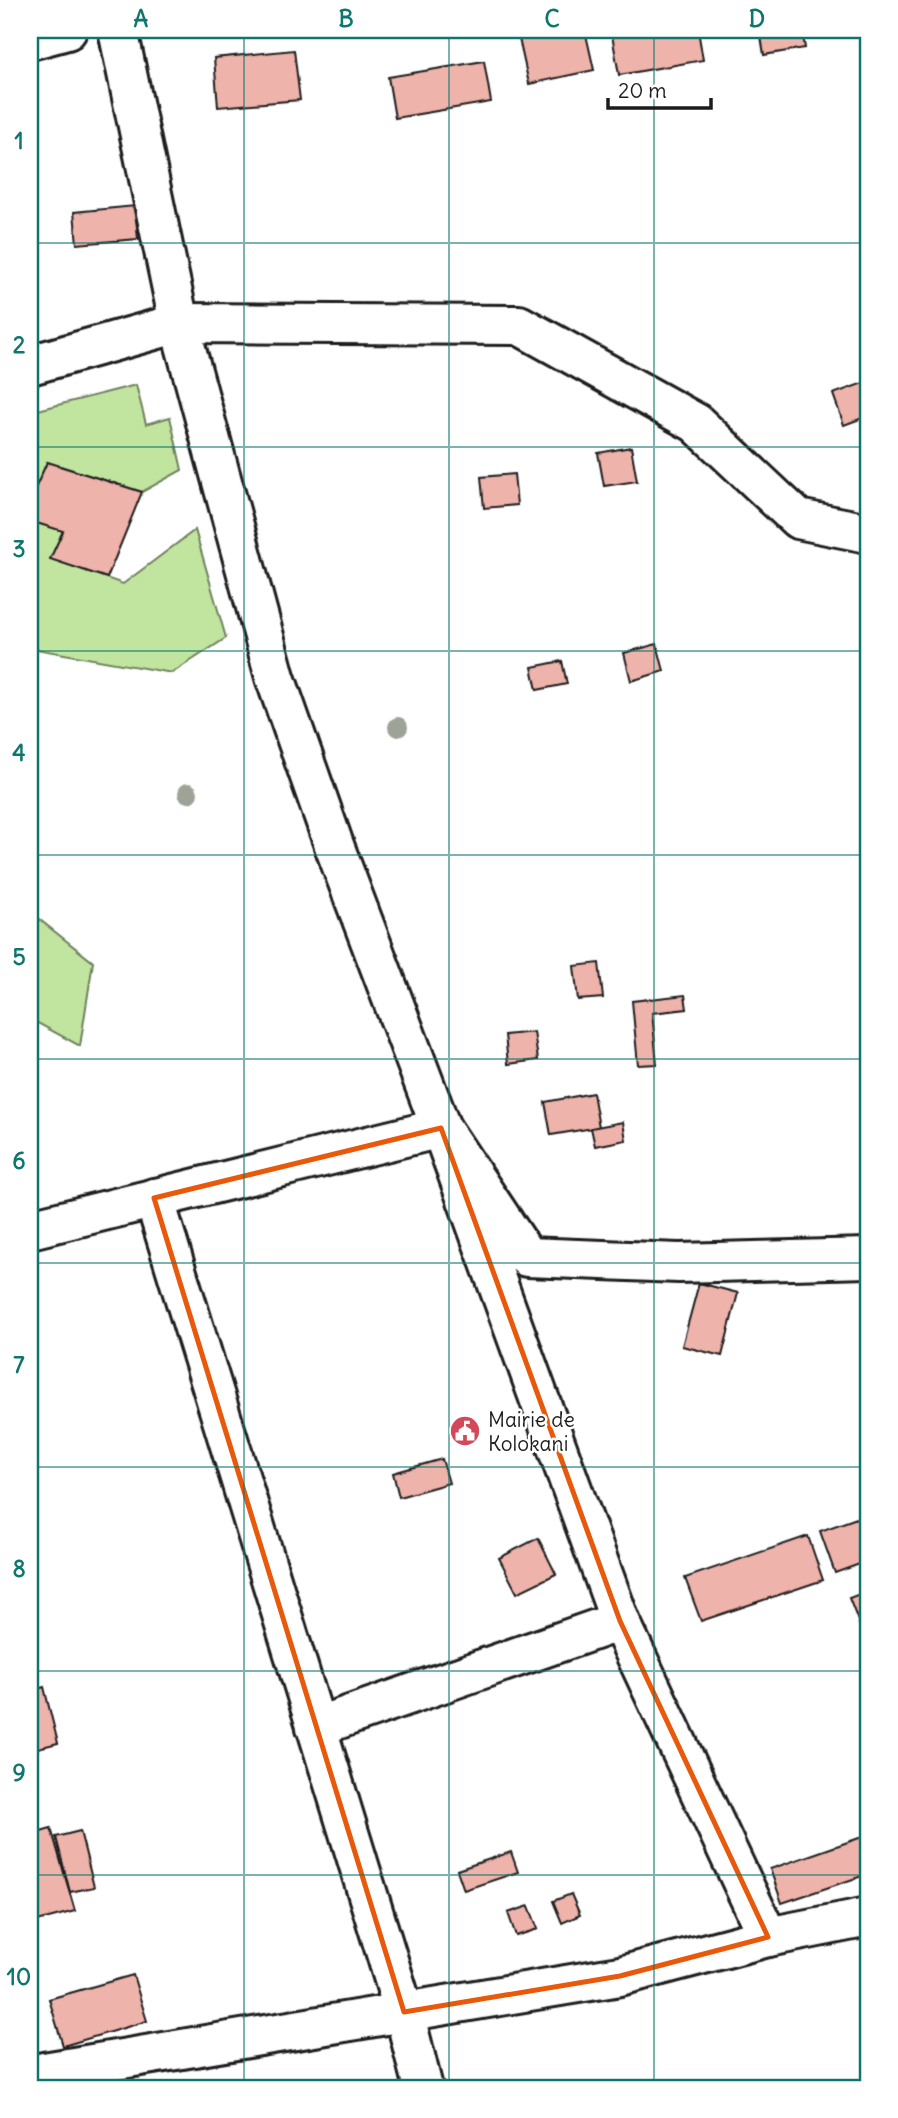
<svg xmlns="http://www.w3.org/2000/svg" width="898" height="2118" viewBox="0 0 898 2118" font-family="Delius,sans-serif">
<rect width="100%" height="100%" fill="#fff"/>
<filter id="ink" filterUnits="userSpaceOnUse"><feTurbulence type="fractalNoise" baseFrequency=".0143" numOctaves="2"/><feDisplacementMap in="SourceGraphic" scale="14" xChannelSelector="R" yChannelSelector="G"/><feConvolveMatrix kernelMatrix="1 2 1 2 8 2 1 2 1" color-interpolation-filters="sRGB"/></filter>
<g filter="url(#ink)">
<g fill="#c1e59f" stroke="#6e805e" stroke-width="2">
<path d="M136 385 146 424 170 417 182 470 142 492 48 462 30 500V412Z"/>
<path d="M30 521 63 531 51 559 123 584 195 530 226 638 172 673 30 648Z"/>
<path d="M30 912 93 962 80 1046 30 1019Z"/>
</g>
<g fill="#eeb3ab" stroke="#1c1c1c" stroke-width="2">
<path d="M535 30H585L594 70 529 84 518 34Z"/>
<path d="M640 30H698L703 60 619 75 612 35Z"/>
<path d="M760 30H802L805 48 764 55Z"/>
<path d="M294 50 300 100 218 107 214 58Z"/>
<path d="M484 61 491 102 395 118 388 77Z"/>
<path d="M135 206 138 239 77 244 74 212Z"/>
<path d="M866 382 868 388V416L844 425 833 394Z"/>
<path d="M631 447 637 481 604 486 598 453Z"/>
<path d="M47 462 142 492 107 578 50 559 63 531 30 521V500Z"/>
<path d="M514 474 517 505 484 508 481 477Z"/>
<path d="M657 644 664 671 631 681 624 653Z"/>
<path d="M562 661 567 684 537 690 532 667Z"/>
<path d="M599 963 603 998 578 1000 574 966Z"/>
<path d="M685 995 687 1009 652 1013 657 1064 638 1065 632 1001Z"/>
<path d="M534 1032 538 1060 508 1064 505 1035Z"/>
<path d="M593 1093 599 1127 551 1135 545 1102Z"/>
<path d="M623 1122 626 1140 595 1146 591 1128Z"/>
<path d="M699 1283 738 1293 722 1356 682 1346Z"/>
<path d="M442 1459 449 1483 399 1497 393 1473Z"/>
<path d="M868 1514V1561L835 1573 820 1531Z"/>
<path d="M808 1536 823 1580 701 1621 685 1578Z"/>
<path d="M538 1538 556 1574 517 1593 499 1558Z"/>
<path d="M868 1591V1635L864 1636 849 1598Z"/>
<path d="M44 1687 58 1743 30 1750V1691Z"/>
<path d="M51 1828 75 1911 30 1923V1834Z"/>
<path d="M80 1831 94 1887 70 1892 56 1837Z"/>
<path d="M868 1835V1874L782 1903 770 1869Z"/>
<path d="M511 1852 518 1872 464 1890 457 1870Z"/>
<path d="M571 1894 580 1915 562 1923 553 1901Z"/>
<path d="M529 1906 538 1929 516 1936 508 1913Z"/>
<path d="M133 1975 147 2021 63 2046 49 1999Z"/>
</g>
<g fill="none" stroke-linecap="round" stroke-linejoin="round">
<g stroke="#1c1c1c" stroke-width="44">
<g id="minor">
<path d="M118 30 179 323 275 677 335 848 441 1128 620 1621 768 1937"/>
<path d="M30 40 67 30"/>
<path d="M30 365 179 323 519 325 696 423 798 519 868 533"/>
<path d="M154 1198 404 2012 423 2088"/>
<path d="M30 1229 441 1128 527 1257 679 1263 868 1258"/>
<path d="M316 1727 620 1621"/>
<path d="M30 2088 44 2072 620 1976 768 1937 868 1917"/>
</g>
</g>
<use href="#minor" stroke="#fff" stroke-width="38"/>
</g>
<g fill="#9ea398">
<circle cx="398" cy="727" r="10"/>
<circle cx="188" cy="793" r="10"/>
</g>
</g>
<path fill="none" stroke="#e8590c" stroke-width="5" stroke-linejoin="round" d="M441 1128 620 1621 768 1937 620 1976 404 2012 154 1198Z"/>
<path fill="none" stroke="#0f766e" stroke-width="2" stroke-opacity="0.55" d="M244 30V2088M449 30V2088M654 30V2088M30 243H868M30 447H868M30 651H868M30 855H868M30 1059H868M30 1263H868M30 1467H868M30 1671H868M30 1875H868"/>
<defs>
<g id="civic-disc" transform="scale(1.575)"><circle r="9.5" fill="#d1495b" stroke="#fff"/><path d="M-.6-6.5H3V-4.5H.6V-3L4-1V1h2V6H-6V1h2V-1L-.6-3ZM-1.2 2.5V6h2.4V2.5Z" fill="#fff"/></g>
</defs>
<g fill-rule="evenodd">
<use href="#civic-disc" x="465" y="1431"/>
</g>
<g text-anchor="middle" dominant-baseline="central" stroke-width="5" stroke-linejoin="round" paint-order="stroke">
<g font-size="21" fill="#1c1c1c" stroke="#fff" text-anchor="start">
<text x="488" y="1419">Mairie de<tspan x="488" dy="24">Kolokani</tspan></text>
</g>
</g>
<rect width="898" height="2118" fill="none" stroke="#fff" stroke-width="77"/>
<path d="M608 98v10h103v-10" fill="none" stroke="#1c1c1c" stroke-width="3.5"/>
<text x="618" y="98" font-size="21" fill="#1c1c1c" stroke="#ffffff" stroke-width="5" paint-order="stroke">20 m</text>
<rect x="38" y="38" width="822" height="2042" fill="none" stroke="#0f766e" stroke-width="2.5"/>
<g font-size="23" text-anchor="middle" font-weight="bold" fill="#0f766e">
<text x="141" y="27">A</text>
<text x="346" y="27">B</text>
<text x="552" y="27">C</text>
<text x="757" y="27">D</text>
<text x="19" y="149">1</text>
<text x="19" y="353">2</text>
<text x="19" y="557">3</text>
<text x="19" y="761">4</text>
<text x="19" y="965">5</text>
<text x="19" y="1169">6</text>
<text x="19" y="1373">7</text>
<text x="19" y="1577">8</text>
<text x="19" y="1781">9</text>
<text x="19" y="1985">10</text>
</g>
</svg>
